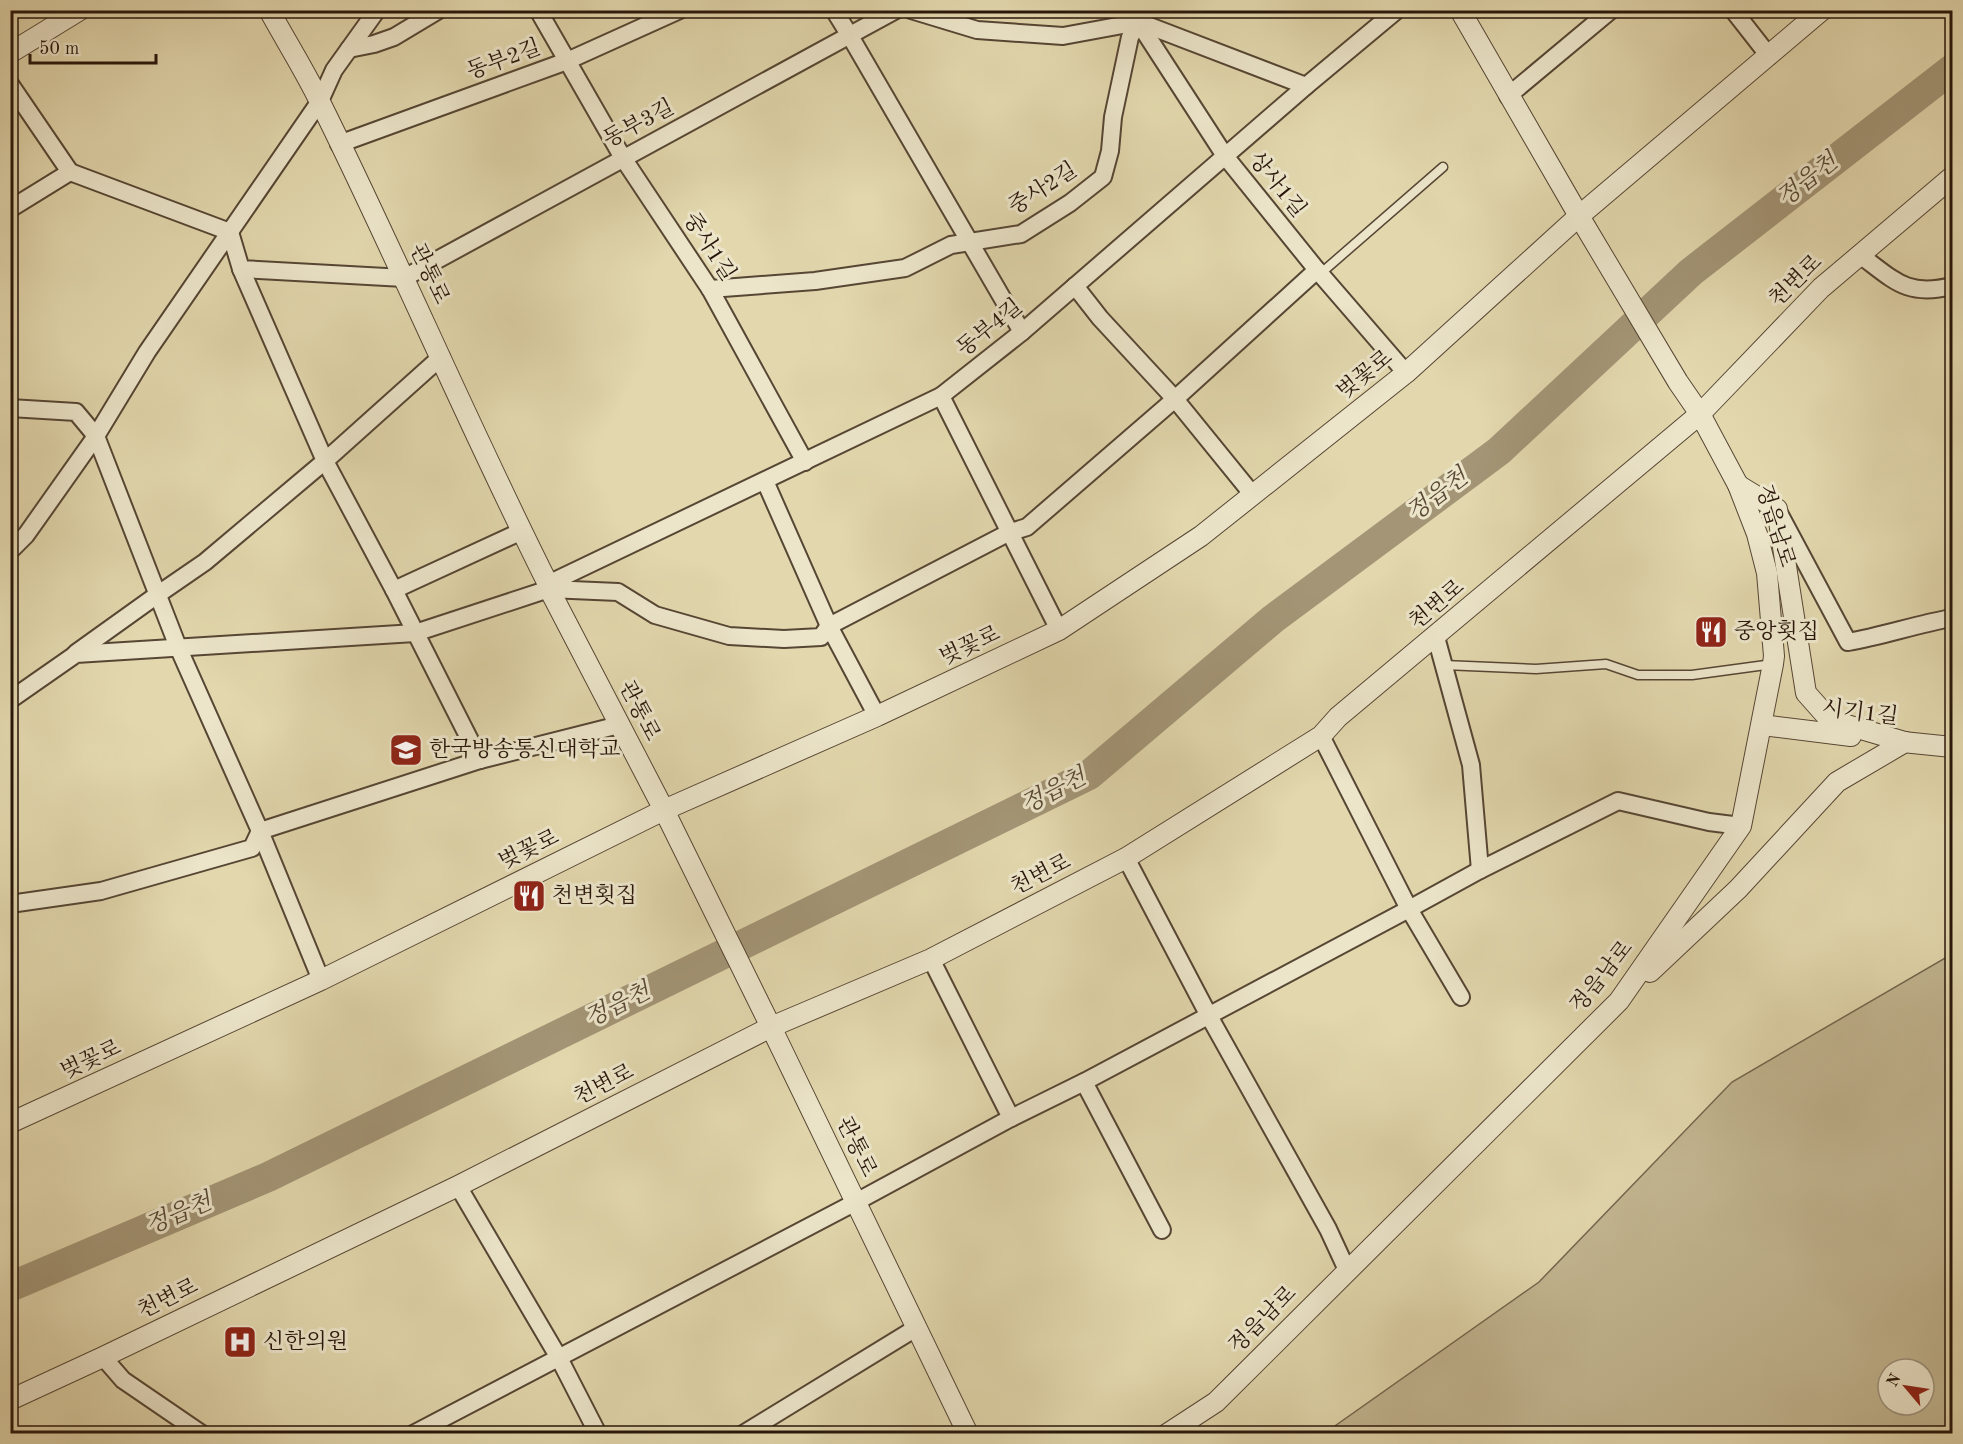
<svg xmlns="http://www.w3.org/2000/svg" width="1963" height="1444" viewBox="0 0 1963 1444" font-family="'Old Standard TT','Noto Serif KR',serif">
<rect width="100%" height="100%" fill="#e2d7ad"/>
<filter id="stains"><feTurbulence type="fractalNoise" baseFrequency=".00333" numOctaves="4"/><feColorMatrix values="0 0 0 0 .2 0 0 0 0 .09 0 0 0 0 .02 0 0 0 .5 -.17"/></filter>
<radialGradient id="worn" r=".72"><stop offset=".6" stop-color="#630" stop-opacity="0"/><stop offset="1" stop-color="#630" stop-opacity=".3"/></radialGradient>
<path fill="#c2b691" stroke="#75664e" stroke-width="1.5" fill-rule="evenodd" d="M1952 954V1433H1325L1539 1282 1732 1082ZM1888 1369H1924V1405H1888Z"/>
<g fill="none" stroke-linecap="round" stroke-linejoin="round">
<path stroke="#a39576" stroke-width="30" d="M10 1287 268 1177 1089 775 1273 619 1499 451 1691 272 1952 69"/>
<g stroke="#564634" stroke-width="11">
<g id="service">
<path d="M1320 274 1443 167"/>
<path d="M1444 665 1536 669 1606 664 1638 675H1692L1773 664"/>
</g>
</g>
<g stroke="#564634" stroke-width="20">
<g id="minor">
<path d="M538 10 623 158 710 289 805 462"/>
<path d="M834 10 850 36 1022 332"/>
<path d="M911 10 977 30 1063 36 1139 22"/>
<path d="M1733 10 1769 56"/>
<path d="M1133 14 1225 156 1317 270 1406 373"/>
<path d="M1139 22 1306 86"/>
<path d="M349 49 374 44 394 37 439 10"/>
<path d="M10 84 70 172"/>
<path d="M1508 96 1611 10"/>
<path d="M339 144 567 61 680 10"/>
<path d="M10 209 70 172 230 232 241 269 404 278 896 10"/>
<path d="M1860 255C1895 281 1907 297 1952 286"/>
<path d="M241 269 325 461 394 590 480 760"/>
<path d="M1075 286 1100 318 1175 399 1253 495"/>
<path d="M710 289 815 281 905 268 951 245 1021 234 1070 203 1103 177 1110 151 1113 117 1130 37 1139 22V10"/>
<path d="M941 396 1059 630"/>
<path d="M10 408 76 412 96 436 178 647 260 831 321 980"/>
<path d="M765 481 829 626 1008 533 1027 527 1175 399 1317 270"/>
<path d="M1780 515 1848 642C1883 636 1917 624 1952 618"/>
<path d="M10 551 26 535 96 436 147 352 320 101 334 70 377 10"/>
<path d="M548 584 941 396 1022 332 1306 86 1397 10"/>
<path d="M394 590 522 531"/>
<path d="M1436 637 1471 765 1480 870"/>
<path d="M76 653 157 595 205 562 325 461 441 357"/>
<path d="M10 700 76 654 415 633 549 589 618 592 655 615 729 636 784 639 821 637 829 626 877 716"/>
<path d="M1321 736 1409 909 1461 997"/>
<path d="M1126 858 1209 1016 1328 1229 1347 1270"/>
<path d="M10 904 101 891 252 848 260 831 480 760 619 725"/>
<path d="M931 959 1011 1118"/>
<path d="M1084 1082 1162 1230"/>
<path d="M458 1186 559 1358 598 1434"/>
<path d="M103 1357 123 1380 202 1434"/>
<path d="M413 1434 856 1202 1011 1118 1084 1082 1409 909 1480 870 1618 801 1709 822 1741 826"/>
<path d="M743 1434 916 1328"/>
</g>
</g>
<g stroke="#564634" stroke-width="22">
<g id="tertiary">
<path d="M269 10C286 41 305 71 320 102 399 261 468 425 548 584L549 589 664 810 771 1027 968 1434"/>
<path d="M10 53 80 10"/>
<path d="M1738 485 1777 509 1806 693 1830 720 1905 742"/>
<path d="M1762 725 1851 736"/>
<path d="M1893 741 1952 747"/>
<path d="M1650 972 1738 889 1837 782 1905 742"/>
<path d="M10 1123 321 980 664 810 877 716 1059 630 1201 536 1406 373 1579 216 1822 10"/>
<path d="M10 1400 103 1357 458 1186 771 1027 931 959 1126 858 1321 736 1338 717 1700 414 1821 288 1952 177"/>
<path d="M1167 1434 1216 1402 1619 1001 1741 826 1773 664 1774 656 1767 573 1757 534 1738 485 1700 414 1678 382 1579 216 1460 10"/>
</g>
</g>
<use href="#service" stroke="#ece5ca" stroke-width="8"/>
<use href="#minor" stroke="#ece5ca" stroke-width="16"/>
<use href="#tertiary" stroke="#ece5ca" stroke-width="20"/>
</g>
<defs>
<g id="restaurant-square" transform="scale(1.725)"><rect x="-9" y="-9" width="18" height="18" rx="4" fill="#8f2418" stroke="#ece5ca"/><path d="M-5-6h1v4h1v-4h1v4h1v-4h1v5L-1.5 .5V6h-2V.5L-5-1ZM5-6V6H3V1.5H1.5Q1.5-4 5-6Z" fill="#fff"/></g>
<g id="university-square" transform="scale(1.725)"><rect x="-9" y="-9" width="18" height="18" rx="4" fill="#8f2418" stroke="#ece5ca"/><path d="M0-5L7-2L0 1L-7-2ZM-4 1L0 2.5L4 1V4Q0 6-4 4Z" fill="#fff"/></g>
<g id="hospital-square" transform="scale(1.725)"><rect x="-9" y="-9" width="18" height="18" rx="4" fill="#8f2418" stroke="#ece5ca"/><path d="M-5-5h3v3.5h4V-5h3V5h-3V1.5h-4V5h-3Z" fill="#fff"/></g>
</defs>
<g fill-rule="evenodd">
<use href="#restaurant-square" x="1711" y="632"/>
<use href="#university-square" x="406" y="750"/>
<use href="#restaurant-square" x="529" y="896"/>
<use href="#hospital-square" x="240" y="1342"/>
</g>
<g text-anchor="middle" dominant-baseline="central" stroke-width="6" stroke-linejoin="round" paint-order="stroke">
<g font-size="22" fill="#28160b" stroke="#ece5ca">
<text transform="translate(504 60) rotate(-20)">동부2길</text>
<text transform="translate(639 124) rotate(-28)">동부3길</text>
<text transform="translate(1277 185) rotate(51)">상사1길</text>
<text transform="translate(1043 189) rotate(-33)">중사2길</text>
<text transform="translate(709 247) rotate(57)">중사1길</text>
<text transform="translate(429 274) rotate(65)">관통로</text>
<text transform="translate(1796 281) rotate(-44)">천변로</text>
<text transform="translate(990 328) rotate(-39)">동부4길</text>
<text transform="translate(1365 375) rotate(-39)">벚꽃로</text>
<text transform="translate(1775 526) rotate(73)">정읍남로</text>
<text transform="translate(1437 605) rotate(-40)">천변로</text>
<text transform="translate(970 646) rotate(-25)">벚꽃로</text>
<text transform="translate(639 711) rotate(63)">관통로</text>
<text transform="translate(1860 713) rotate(7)">시기1길</text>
<text transform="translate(529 850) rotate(-26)">벚꽃로</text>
<text transform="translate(1041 875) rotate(-27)">천변로</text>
<text transform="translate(1602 977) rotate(-51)">정읍남로</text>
<text transform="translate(91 1060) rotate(-25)">벚꽃로</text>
<text transform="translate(604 1085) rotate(-27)">천변로</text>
<text transform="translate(856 1147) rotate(64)">관통로</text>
<text transform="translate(168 1299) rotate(-26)">천변로</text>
<text transform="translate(1263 1320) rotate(-45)">정읍남로</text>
</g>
<g font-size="22" fill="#28160b" stroke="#ece5ca" text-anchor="start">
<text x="1734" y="632">중앙횟집</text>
<text x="429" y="750">한국방송통신대학교</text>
<text x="552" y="896">천변횟집</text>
<text x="263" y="1342">신한의원</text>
</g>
<g font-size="24" font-style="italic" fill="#594936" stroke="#ece5ca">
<text transform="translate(1808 181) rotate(-38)">정읍천</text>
<text transform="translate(1438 496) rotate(-37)">정읍천</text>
<text transform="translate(1054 792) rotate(-27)">정읍천</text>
<text transform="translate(618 1006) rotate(-26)">정읍천</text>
<text transform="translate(179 1215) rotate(-23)">정읍천</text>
</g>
</g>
<rect width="1963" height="1444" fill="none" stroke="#e2d7ad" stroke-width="36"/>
<rect x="12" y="12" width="1939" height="1420" fill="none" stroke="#28160b" stroke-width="3"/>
<rect x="18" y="18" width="1927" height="1408" fill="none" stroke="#28160b" stroke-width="1.5"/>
<g transform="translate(1906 1387) rotate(299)"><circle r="28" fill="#ece5ca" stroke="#9e927e" stroke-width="1.5"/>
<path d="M0-4.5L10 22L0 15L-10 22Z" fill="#8f2418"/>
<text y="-9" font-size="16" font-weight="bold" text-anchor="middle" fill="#28160b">N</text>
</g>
<path d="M30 54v9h126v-9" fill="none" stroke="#28160b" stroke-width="3"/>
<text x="39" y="54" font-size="18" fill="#28160b" stroke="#ece5ca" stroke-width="4.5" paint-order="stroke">50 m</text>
<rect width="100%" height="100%" filter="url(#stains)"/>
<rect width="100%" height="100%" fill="url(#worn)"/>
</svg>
